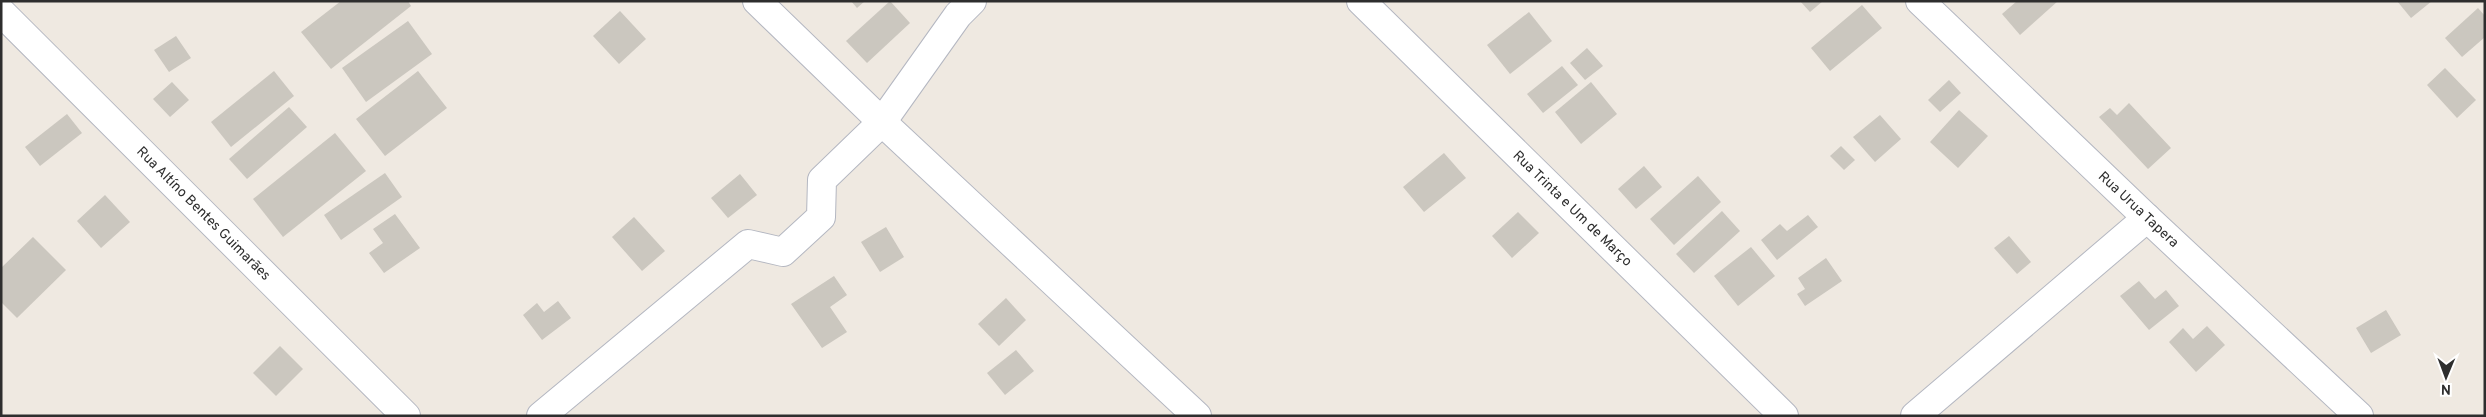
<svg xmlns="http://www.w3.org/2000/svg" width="2486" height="417" viewBox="0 0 2486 417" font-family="Overpass,sans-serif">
<rect width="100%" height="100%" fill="#efe9e1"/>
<g fill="#cbc7bf">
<path d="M341 1H408L411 6 331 69 301 32Z"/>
<path d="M851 1H865L857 8Z"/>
<path d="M890 1 910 23 867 63 846 41Z"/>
<path d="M1800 1H1823L1810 12Z"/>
<path d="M2017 1H2058L2020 35 2002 14Z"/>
<path d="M2397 1H2432L2411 18Z"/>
<path d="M1862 5 1882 28 1830 71 1811 48Z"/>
<path d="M2478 8 2485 16V37L2462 57 2445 38Z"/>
<path d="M620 11 646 39 619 64 593 36Z"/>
<path d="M1529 12 1552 41 1510 74 1487 45Z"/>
<path d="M408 21 432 54 366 102 342 68Z"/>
<path d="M176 36 191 58 169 72 154 50Z"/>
<path d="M1587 48 1603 66 1585 80 1570 63Z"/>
<path d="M1562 66 1578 85 1543 113 1527 94Z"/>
<path d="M2445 68 2476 100 2457 118 2427 85Z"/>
<path d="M274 71 294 96 231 147 211 122Z"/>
<path d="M418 71 447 108 385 156 356 119Z"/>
<path d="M1949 80 1961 93 1940 112 1928 100Z"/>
<path d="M172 82 189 100 170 117 153 99Z"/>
<path d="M1591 82 1617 114 1581 144 1555 112Z"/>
<path d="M2129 103 2171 148 2148 169 2099 117 2110 108 2117 115Z"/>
<path d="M289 107 307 127 247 179 229 159Z"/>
<path d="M1959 110 1988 136 1958 168 1930 142Z"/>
<path d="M67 114 82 133 40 166 25 147Z"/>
<path d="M1880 115 1901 139 1875 162 1853 137Z"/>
<path d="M335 133 366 171 283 237 253 199Z"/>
<path d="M1841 146 1855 160 1844 170 1830 156Z"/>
<path d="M1444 153 1466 178 1424 212 1403 187Z"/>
<path d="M1644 166 1662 187 1636 209 1618 189Z"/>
<path d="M385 173 402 197 341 240 324 215Z"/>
<path d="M740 174 757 195 728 218 711 198Z"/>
<path d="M1698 176 1721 202 1674 245 1650 219Z"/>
<path d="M105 195 130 222 101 248 77 221Z"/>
<path d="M1722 211 1740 231 1694 273 1676 254Z"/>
<path d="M1518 212 1539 233 1512 258 1492 236Z"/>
<path d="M395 214 420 248 384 273 369 253 383 243 373 229Z"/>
<path d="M1808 215 1818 227 1777 260 1761 240 1780 224 1787 231Z"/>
<path d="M634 217 665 251 642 271 612 237Z"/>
<path d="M886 227 904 257 880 272 861 242Z"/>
<path d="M2009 236 2031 262 2017 274 1994 248Z"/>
<path d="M33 237 66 270 17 318 1 302V268Z"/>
<path d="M1751 247 1775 276 1738 306 1714 276Z"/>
<path d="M1826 258 1842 281 1805 306 1797 294 1805 289 1798 278Z"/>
<path d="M834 276 847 295 830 307 847 332 822 348 791 304Z"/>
<path d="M2139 281 2155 299 2166 290 2179 306 2149 330 2120 296Z"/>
<path d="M1006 298 1026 320 999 346 978 324Z"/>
<path d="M558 301 571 318 542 340 523 315 537 303 544 312Z"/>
<path d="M2386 310 2401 335 2371 353 2356 328Z"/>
<path d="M2207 326 2225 345 2196 372 2169 342 2183 328 2193 339Z"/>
<path d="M280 346 303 369 276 396 253 373Z"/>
<path d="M1016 350 1034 371 1005 395 987 373Z"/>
</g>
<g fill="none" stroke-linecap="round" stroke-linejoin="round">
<g stroke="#b4b7c1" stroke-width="30">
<g id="street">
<path d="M757 1 882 122 1197 416"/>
<path d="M1361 1 1784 416"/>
<path d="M1920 1 2147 218 2359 416"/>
<path d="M1 12 406 416"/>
<path d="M541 416 748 244 783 252 821 217 822 180 882 122 958 15 972 1"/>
<path d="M1915 416 2147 218"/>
</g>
</g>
<use href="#street" stroke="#fff" stroke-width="28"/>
</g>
<g text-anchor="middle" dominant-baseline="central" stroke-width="4" stroke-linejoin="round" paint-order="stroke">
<g font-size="14" fill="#2e2e2e" stroke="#fff">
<text transform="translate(1572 209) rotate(44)">Rua Trinta e Um de Março</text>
<text transform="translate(2138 210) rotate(43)">Rua Urua Tapera</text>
<text transform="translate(203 214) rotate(45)">Rua Altíno Bentes Guimarães</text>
</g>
</g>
<rect width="2486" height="417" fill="none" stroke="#2e2e2e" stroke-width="5"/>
<g transform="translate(2446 377) rotate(181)" stroke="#ffffff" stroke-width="4" paint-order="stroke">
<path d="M0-4L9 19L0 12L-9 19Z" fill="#2e2e2e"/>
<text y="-8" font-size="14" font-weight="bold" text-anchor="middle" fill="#2e2e2e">N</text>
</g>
</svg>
